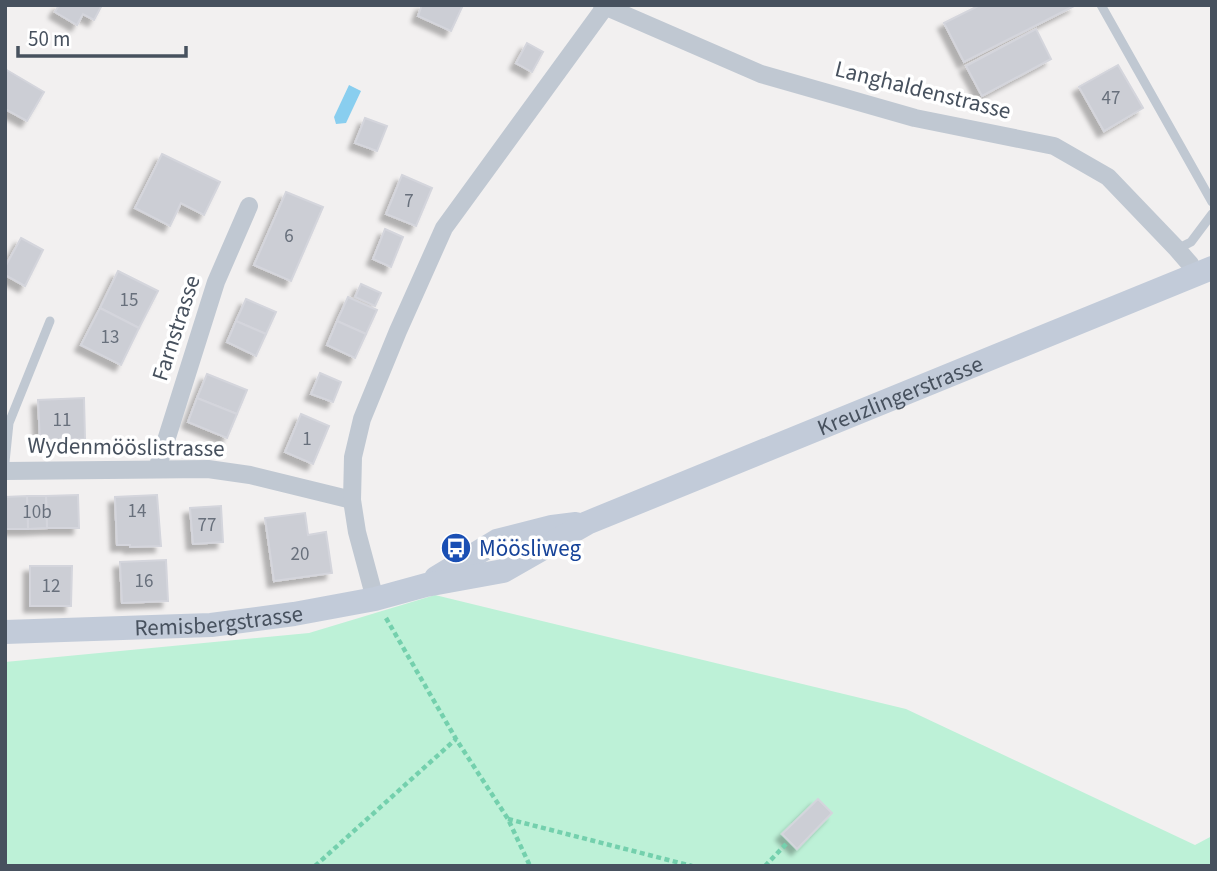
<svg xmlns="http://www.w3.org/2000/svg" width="1217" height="871" viewBox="0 0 1217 871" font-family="'Source Sans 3',sans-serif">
<defs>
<filter id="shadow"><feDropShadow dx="-6" dy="6" stdDeviation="2" flood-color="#0004"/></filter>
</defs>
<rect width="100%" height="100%" fill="#f2f0f0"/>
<path fill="#bdf1d7" d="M435 595 906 709 1195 845 1212 836V866H5V662L309 633Z"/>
<path fill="#89ceef" d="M349 85 361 91 346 123 336 124 334 117Z"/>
<g fill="#ccced5" stroke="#d4d5dc" stroke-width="2" filter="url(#shadow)">
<path d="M59 5H102L94 20 83 14 77 25 55 12Z"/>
<path d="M422 5H463L451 31 418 16Z"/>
<path d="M980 5H1076L964 62 944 23Z"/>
<path d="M1036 29 1051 59 982 96 966 66Z"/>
<path d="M527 43 543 52 532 72 516 63Z"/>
<path d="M1118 65 1143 108 1104 131 1079 87Z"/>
<path d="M5 69 44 92 27 121 5 109Z"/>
<path d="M365 118 387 126 377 151 355 143Z"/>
<path d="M162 154 220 182 204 215 181 203 170 226 135 208Z"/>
<path d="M402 175 432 188 416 226 386 214Z"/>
<path d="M286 192 323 207 291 281 254 265Z"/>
<path d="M385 229 403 237 391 267 373 259Z"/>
<path d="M21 238 43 250 25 286 5 275V267Z"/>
<path d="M118 271 158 291 139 328 100 308Z"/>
<path d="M361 284 381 293 375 306 355 297Z"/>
<path d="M348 297 377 310 366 334 337 321Z"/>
<path d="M246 299 276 312 266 334 236 321Z"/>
<path d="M100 308 139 328 121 365 81 345Z"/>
<path d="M236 321 266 334 256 356 227 342Z"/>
<path d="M337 321 366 334 355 358 327 345Z"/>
<path d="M320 373 341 382 333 402 311 394Z"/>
<path d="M207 374 247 390 237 414 197 398Z"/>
<path d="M84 398 85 439 40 441 38 400Z"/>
<path d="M197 398 237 414 227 438 188 422Z"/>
<path d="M301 414 329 426 313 464 285 452Z"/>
<path d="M78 495 79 528H47L46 496Z"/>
<path d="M157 495 161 546 130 547V545H117L115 497Z"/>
<path d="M27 496H46L47 528 28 529Z"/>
<path d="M27 496 28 529H5V497Z"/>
<path d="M221 506 223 542 193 544 190 508Z"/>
<path d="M305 513 308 535 326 532 332 573 274 581 265 518Z"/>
<path d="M166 560 168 601 122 603 120 562Z"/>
<path d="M30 566H72L71 606H30Z"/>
<path d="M818 799 832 813 797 849 782 834Z"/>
</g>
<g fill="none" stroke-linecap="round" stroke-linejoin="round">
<g stroke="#74d0ad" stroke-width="4.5" stroke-dasharray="5 3.5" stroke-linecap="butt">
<path d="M386 618 456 739 508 819 530 866"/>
<path d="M508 819 692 866"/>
<path d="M315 866 456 739"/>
<path d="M765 866 787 843"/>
</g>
<g stroke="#c0c8d2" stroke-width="9">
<path d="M1101 5 1212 202"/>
<path d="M1177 249 1191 242 1212 214"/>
<path d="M5 462 9 423 50 321"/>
</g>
<g stroke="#c0c8d2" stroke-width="18">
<path d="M602 5 761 74 915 118 1054 146 1108 177 1177 249 1190 264 1195 275"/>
<path d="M157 469 216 282 249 206"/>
<path d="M5 471 208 469 250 475 352 500"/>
<path d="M375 599 357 532 352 500 353 457 362 419 398 331 444 228 605 7"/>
</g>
<g stroke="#c2cbd9" stroke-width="24">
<path d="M436 578 497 541 552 527 576 524"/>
<path id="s1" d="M5 632 211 625 294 614 375 599 426 585 503 571 587 523 1212 268"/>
</g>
</g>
<defs>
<g id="bus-disc" transform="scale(1.575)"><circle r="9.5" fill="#1a4fb4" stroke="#fff"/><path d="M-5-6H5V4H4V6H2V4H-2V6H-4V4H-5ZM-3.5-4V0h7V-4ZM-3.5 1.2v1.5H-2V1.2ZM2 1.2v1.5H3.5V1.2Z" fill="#fff"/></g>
</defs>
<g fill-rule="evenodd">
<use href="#bus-disc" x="456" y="548"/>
</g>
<g text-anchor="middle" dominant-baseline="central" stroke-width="7" stroke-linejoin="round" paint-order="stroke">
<g font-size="19" fill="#68707c">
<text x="1111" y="98">47</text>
<text x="409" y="201">7</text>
<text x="289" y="236">6</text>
<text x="129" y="300">15</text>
<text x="110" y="337">13</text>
<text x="62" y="420">11</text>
<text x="307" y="439">1</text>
<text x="137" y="511">14</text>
<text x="37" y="512">10b</text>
<text x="207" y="525">77</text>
<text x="300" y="554">20</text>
<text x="144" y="581">16</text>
<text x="51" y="586">12</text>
</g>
<g font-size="23" fill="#47515e" stroke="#fff">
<text transform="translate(923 90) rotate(14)">Langhaldenstrasse</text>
<text transform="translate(176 328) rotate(-72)">Farnstrasse</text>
<text stroke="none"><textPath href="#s1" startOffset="938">Kreuzlingerstrasse</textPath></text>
<text transform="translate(126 447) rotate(1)">Wydenmööslistrasse</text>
<text stroke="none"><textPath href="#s1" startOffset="214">Remisbergstrasse</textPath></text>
</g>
<g font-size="23" fill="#164399" stroke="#fff" text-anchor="start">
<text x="479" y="548">Möösliweg</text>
</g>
</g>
<rect width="1217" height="871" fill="none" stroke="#47515e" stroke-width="14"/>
<path d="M18 46v10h168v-10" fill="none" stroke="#47515e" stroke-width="3.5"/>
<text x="28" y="46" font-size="21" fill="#47515e" stroke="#ffffff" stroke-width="5" paint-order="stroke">50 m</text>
</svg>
